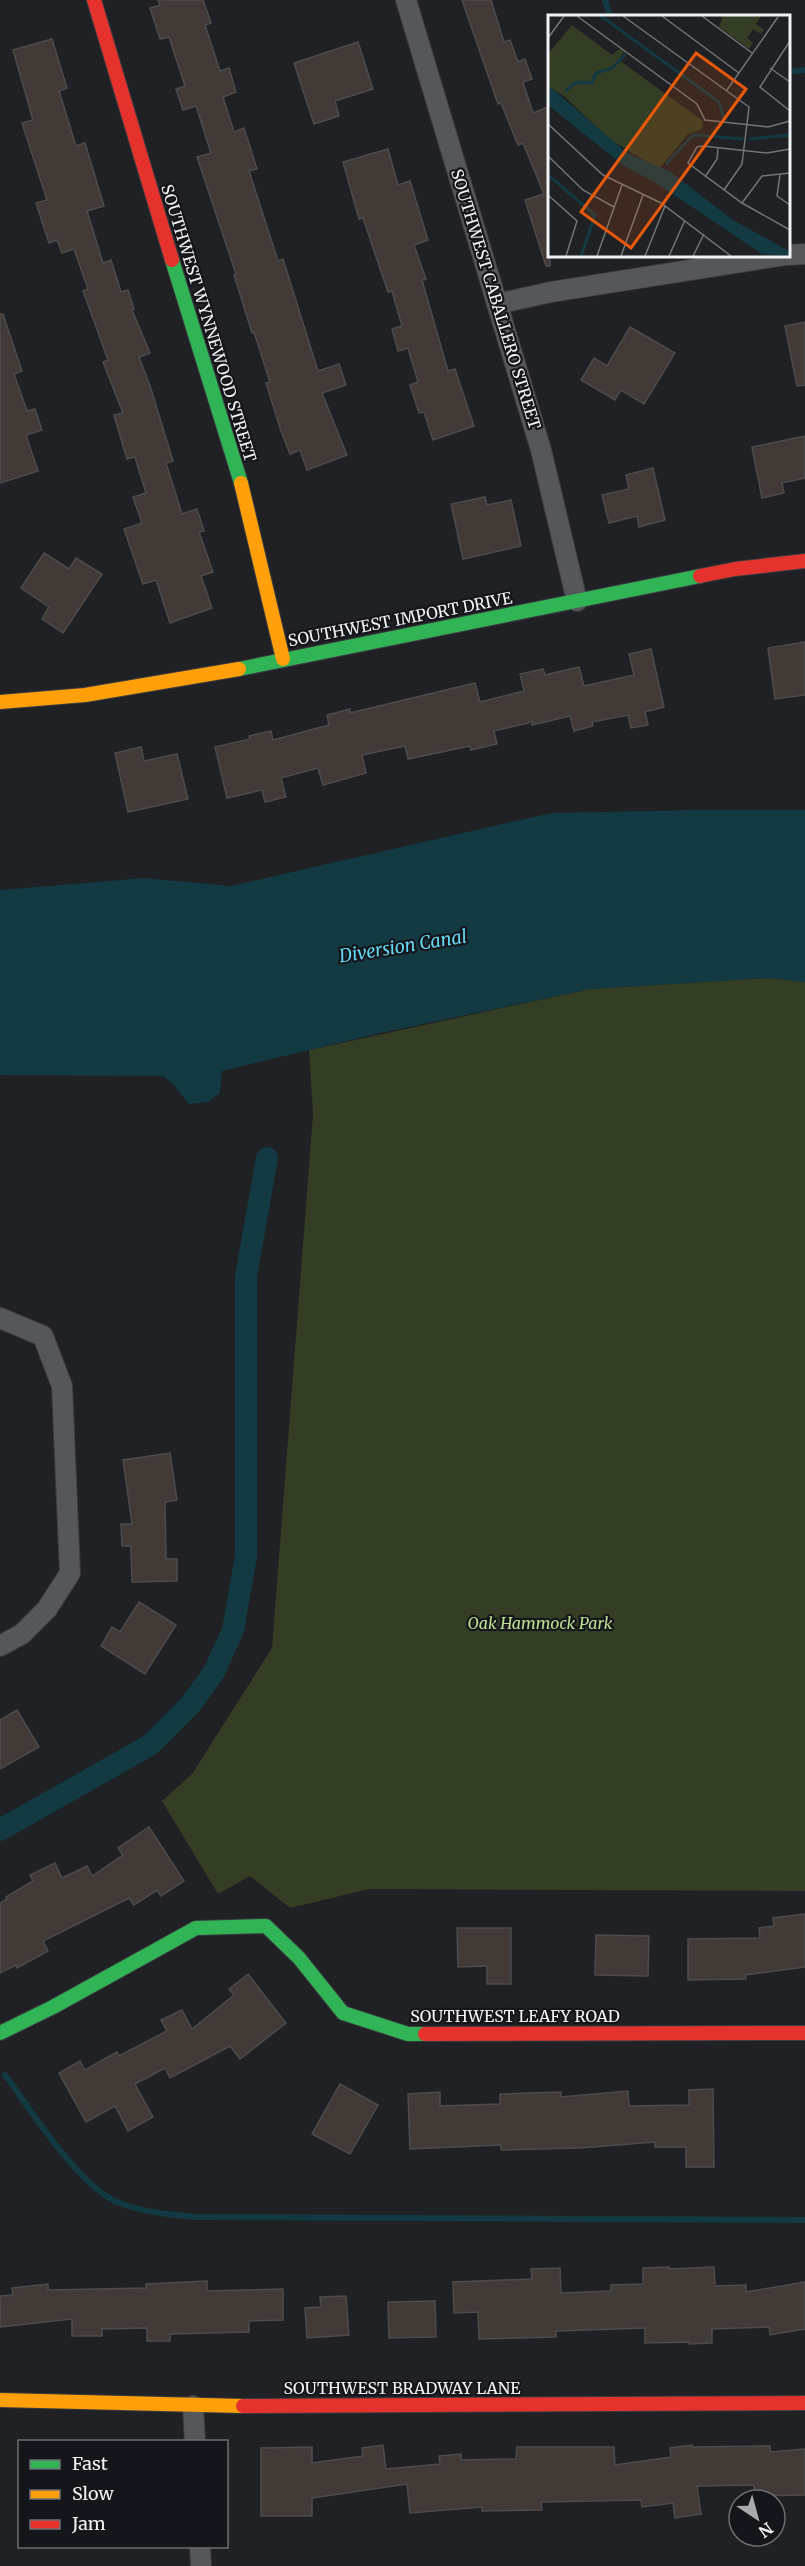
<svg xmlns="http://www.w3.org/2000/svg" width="805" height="2566" viewBox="0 0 805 2566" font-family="Merriweather,serif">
<rect width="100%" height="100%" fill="#1f2124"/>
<path fill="#333e25" d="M769 978 805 982V1891L369 1889 290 1908 250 1876 218 1894 162 1801 192 1774 272 1648 313 1114 309 1050 590 989Z"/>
<path fill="#133a42" d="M697 810H805V982L769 978 590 989 380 1033 222 1071 220 1093 208 1102 189 1104 173 1084 163 1076 0 1075V890L144 878 231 886 551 813Z"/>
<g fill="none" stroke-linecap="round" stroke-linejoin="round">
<g stroke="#133a42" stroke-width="6">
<path d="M605 0 610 16"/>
<path d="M788 72 805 70"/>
<path d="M5 2075C31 2110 78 2185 117 2202 141 2212 168 2214 194 2217L805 2220"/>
</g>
<path stroke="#133a42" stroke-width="22" d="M0 1830 150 1745 191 1704 214 1672 233 1630 246 1556V1276L267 1158"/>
</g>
<g fill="#413a36" stroke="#4c4c4d" stroke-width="1.5">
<path d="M158 0H203L211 23 205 25 220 71 229 68 236 92 223 97 234 132 244 128 257 169 249 171 278 261 283 259 318 371 339 364 346 385 322 393 347 455 307 470 300 450 290 454 281 431 266 383 270 382 254 332 252 333 234 275 236 274 197 157 211 153 196 106 183 110 176 89 185 86 169 37 160 39 150 8 160 5Z"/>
<path d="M462 0H491L504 42 510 40 518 62 525 59 532 79 523 82 533 113 550 106V266H546L525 200 544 194 523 143 518 145 501 103 498 104Z"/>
<path d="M52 39 67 88 59 91 76 146 85 143 104 206 87 211 103 263 111 260 121 292 128 290 134 309 132 310 150 353 139 357 151 389 173 461 166 463 182 514 197 509 204 531 199 532 213 572 201 576 212 608 170 623 156 580 143 584 124 529 142 523 133 497 146 493 135 457 127 459 114 415 123 413 103 362 108 360 83 291 88 289 74 249 62 253 57 240 49 243 36 203 47 200 22 123 33 120 13 50Z"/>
<path d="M358 42 373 89 335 101 339 116 314 124 294 63Z"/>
<path d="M388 149 398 185 410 181 428 240 414 245 426 279 422 280 448 371 455 369 474 426 433 440 424 412 419 413 410 385 418 382 408 348 398 351 392 329 402 326 392 291 388 292 363 218 359 219 343 162Z"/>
<path d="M0 314H3L22 371 14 374 27 411 35 409 42 430 26 435 38 471 0 483Z"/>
<path d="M805 322V385L797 386 785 326Z"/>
<path d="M630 327 675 353 644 404 621 390 615 400 581 380 594 358 607 366Z"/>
<path d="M805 436V478L782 483 784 493 762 498 752 447Z"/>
<path d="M653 468 665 520 639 527 637 516 609 523 602 495 629 489 626 475Z"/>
<path d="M485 497 487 505 511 500 521 546 463 559 451 504Z"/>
<path d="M44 553 69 569 76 558 102 574 63 633 42 619 49 607 21 588Z"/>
<path d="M805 642V695L775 699 768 648Z"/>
<path d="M651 649 664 707 645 712 648 725 631 728 628 715 592 722 593 726 574 731 570 716 532 725V722L494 731 497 744 471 750 470 746 408 759 405 746 362 755 366 773 323 785 318 768 281 778 286 797 265 802 262 790 227 798 215 747 250 739 249 736 271 731 273 740 329 725 327 715 350 709V713L475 683 480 702 524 691 520 674 543 669 545 675 579 667 584 686 634 675 629 654Z"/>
<path d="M141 747 144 761 177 754 188 799 128 812 115 753Z"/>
<path d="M170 1453 177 1500 165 1502 166 1559H177V1581L132 1582 131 1546H122L121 1524H132L123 1460Z"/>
<path d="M139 1602 176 1625 145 1674 101 1646 112 1627 120 1632Z"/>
<path d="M17 1710 39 1747 0 1769V1720Z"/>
<path d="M149 1827 184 1881 161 1896 157 1890 134 1905 129 1898 43 1941 48 1951 17 1968 16 1965 0 1973V1903L7 1899 6 1897 33 1881 30 1875 55 1863 62 1878 87 1866 92 1876 123 1855 118 1848Z"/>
<path d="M805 1914V1967L745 1975 746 1979 688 1980V1939L760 1938 759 1928 774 1926 773 1918Z"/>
<path d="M457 1928H511V1984H487V1966L458 1967Z"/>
<path d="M596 1935 649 1936 648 1976 595 1975Z"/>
<path d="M248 1974 286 2023 240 2059 230 2046 170 2078 165 2068 135 2084 153 2117 128 2131 115 2106 86 2122 59 2073 80 2061 85 2070 117 2052 119 2056 167 2031 161 2020 182 2010 192 2029 234 1995 229 1989Z"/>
<path d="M340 2084 378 2105 350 2154 312 2134Z"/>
<path d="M713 2089 714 2167H686V2147H655V2142L580 2148 501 2150V2145L410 2149 408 2094 440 2092V2106L500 2104V2094L561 2092V2097L628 2091 629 2106 689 2105V2090Z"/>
<path d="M669 2267V2269L714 2267 715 2286 746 2285V2292L805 2282V2329L770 2335 769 2327 712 2329V2343L689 2344V2342L645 2343V2328L556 2331V2337L479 2339 478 2312 454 2313 453 2282 532 2279 531 2269 560 2268 561 2293 611 2291V2285L643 2284V2268Z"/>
<path d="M207 2281V2291L283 2289V2320L249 2321V2332L170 2334V2341H147V2328L102 2329V2336H72V2319L0 2327V2296L13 2295 12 2288 48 2284V2290L146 2288V2284Z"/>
<path d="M346 2296 349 2335 307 2338 305 2308 321 2307 320 2297Z"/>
<path d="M435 2301 436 2337 389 2338 388 2302Z"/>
<path d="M383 2445 386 2469 440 2464 439 2456 461 2454V2460L516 2459 517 2447H614L615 2465 671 2457 670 2448 692 2445V2447L770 2446V2452L805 2449V2495L755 2496 754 2485 697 2486 701 2514 675 2518 673 2503 642 2507 641 2500 541 2502 542 2510 482 2511V2507L410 2513 407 2484 312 2498V2516H261V2448L312 2447V2463L363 2456 362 2448Z"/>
</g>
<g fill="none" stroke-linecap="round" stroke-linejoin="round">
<g stroke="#3b3c3f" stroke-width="22">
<g id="street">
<path d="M406 0 541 450 577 601"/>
<path d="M788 255 805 254"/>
<path d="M497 304 551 292 785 255"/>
<path d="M0 1318 43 1336 62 1386 70 1573 47 1609 22 1634 0 1646"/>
<path d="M193 2406 195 2442"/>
<path d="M200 2546 201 2566"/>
</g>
</g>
<g stroke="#3b3c3f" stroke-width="16">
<g id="fast">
<path d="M172 260 241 483"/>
<path d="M239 669 700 576"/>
<path d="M0 2033 53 2007 196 1928 266 1926 299 1958 343 2013 408 2034H425"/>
</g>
</g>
<g stroke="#3b3c3f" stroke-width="16">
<g id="slow">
<path d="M241 483 283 659"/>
<path d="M0 702 85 695 239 669"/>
<path d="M0 2400 243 2406"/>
</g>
</g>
<g stroke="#3b3c3f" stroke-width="16">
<g id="jam">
<path d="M94 0 172 260"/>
<path d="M700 576 735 569 805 561"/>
<path d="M425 2034 805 2033"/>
<path d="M243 2406 805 2403"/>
</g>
</g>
<use href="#street" stroke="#56575a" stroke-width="20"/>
<use href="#fast" stroke="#30b455" stroke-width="14"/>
<use href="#slow" stroke="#ff9f0a" stroke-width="14"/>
<use href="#jam" stroke="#e5322d" stroke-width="14"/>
</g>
<g text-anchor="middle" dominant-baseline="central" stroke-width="4.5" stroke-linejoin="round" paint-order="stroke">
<g font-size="16" fill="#f2f3f7" stroke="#15161c">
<text transform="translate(496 299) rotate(73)">SOUTHWEST CABALLERO STREET</text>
<text transform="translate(209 323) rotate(73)">SOUTHWEST WYNNEWOOD STREET</text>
<text transform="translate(400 619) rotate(-11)">SOUTHWEST IMPORT DRIVE</text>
<text x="515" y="2016">SOUTHWEST LEAFY ROAD</text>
<text x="402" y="2388">SOUTHWEST BRADWAY LANE</text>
</g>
<g font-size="16" font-style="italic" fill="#bde191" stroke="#15161c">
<text x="540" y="1623">Oak Hammock Park</text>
</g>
<g font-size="18" font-style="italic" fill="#62d8f1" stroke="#15161c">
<text transform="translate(403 946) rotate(-9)">Diversion Canal</text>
</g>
</g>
<g transform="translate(548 15)">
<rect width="242" height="242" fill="#1f2124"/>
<path d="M175 1H213L208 9 216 15 213 19 205 14 199 23 205 28 201 34 171 12ZM24 10 64 40 71 34 76 36 71 45 155 106 154 114 140 119 111 154 61 124 17 82 0 71V39Z" fill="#333e25"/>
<path d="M1 71 79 138 121 156 185 205 241 236V241L214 239 108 168 76 151 0 90Z" fill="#133a42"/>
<path fill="none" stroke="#133a42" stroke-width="3" d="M53 1 171 87 176 104M17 77 28 67 44 68 48 58 64 53 78 39M201 124 242 120M118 149 145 120 195 124M0 160 47 200 33 241"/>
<path fill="none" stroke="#737578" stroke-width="1.5" d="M29 1 149 89 157 105 220 112 242 106M75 1 201 92 194 149 176 175M114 1 191 58M154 1 204 38M0 23 16 1M242 26 212 72 242 96M222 53 242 67M179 75 230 2M0 109 55 160 113 188 183 241M242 134 219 138 155 131 149 132 140 148 194 188 242 215M0 141 35 175 66 192M232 160 229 181 242 190M157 162 169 144 170 133M0 180 29 206 18 241M194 188 214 161 242 158M49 241 74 170M73 241 95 180M97 241 117 191M121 241 137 205M145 241 156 219"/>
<path fill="#e8590c" fill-opacity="0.15" stroke="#e8590c" stroke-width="3" d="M148 38 198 74 83 233 33 197Z"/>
<rect width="242" height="242" fill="none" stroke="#f2f3f7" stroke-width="3"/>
</g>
<rect x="18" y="2440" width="210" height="108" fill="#15161c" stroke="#6d6e74" stroke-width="1.5"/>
<rect x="30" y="2460" width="30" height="9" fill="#30b455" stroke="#6d6e74" stroke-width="1.5"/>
<text x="72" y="2470" font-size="18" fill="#f2f3f7">Fast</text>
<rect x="30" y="2490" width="30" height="9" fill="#ff9f0a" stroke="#6d6e74" stroke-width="1.5"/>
<text x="72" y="2500" font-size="18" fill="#f2f3f7">Slow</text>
<rect x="30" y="2520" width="30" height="9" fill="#e5322d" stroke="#6d6e74" stroke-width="1.5"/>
<text x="72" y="2530" font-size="18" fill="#f2f3f7">Jam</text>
<g transform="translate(757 2518) rotate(144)"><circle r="28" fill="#15161c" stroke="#6d6e74" stroke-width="1.5"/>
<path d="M0-4.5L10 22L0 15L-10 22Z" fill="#a8aaad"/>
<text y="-9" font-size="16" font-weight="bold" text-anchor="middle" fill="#f2f3f7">N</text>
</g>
</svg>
